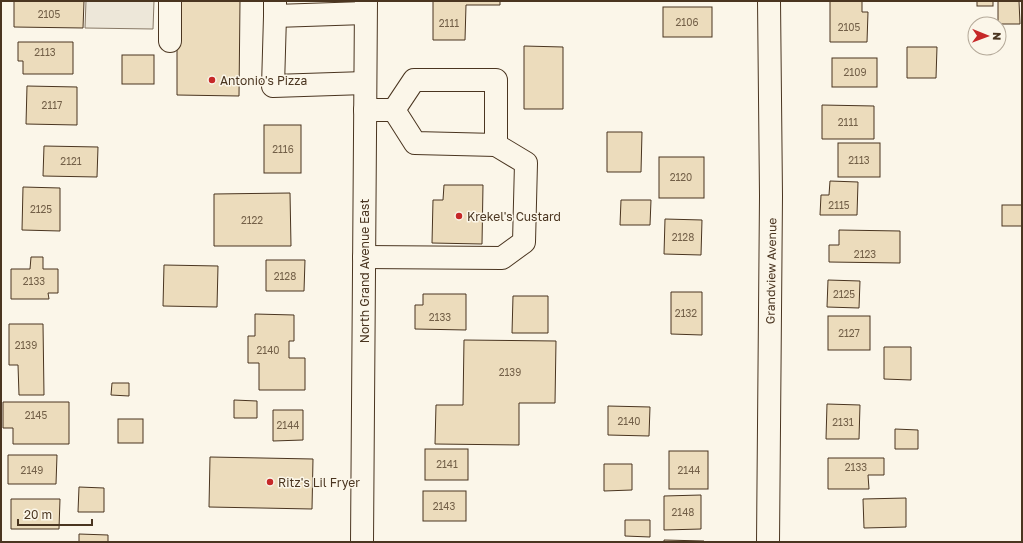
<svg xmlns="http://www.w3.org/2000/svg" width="1023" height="543" viewBox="0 0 1023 543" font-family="'Golos Text',sans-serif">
<rect width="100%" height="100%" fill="#fbf6e9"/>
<path fill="#ede7d9" stroke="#887966" d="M86 1H154L153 29 85 28Z"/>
<g fill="#ecdcbc" stroke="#4a3520">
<path d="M14 1H84L83 28 14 27Z"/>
<path d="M177 1H240L239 96 177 95Z"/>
<path d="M433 1H500V5H466L465 40H433Z"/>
<path d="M830 1H862V12H868L867 42H830Z"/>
<rect x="977" y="1" width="16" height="5"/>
<path d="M998 1H1019L1020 24H998Z"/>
<rect x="663" y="7" width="49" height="30"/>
<path d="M18 42H73V74H23V61H18Z"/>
<path d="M524 46 563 47V109H524Z"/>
<path d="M907 47H937L936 78H907Z"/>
<rect x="122" y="55" width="32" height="29"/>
<rect x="832" y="58" width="45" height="29"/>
<path d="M27 86 77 87V125L26 124Z"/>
<path d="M822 105 874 106V139H822Z"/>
<rect x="264" y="125" width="37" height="48"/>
<path d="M607 132H642L641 172H607Z"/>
<rect x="838" y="143" width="42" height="34"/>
<path d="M44 146 98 147 97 177 43 176Z"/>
<rect x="659" y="157" width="45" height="41"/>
<path d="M830 181 858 182 857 215H820L821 195H829Z"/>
<path d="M444 185H483L482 244 432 243 433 200H443Z"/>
<path d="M23 187 60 188V231L22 230Z"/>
<path d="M290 193 291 246H214V194Z"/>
<path d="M621 200H651L650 225H620Z"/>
<rect x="1002" y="205" width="20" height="21"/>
<path d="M665 219 702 220 701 255 664 254Z"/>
<path d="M839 230 900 231V263L829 262V245H839Z"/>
<path d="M31 257H43V269H58V293H48L49 299H11V269H30Z"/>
<path d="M266 260H305L304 291H266Z"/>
<path d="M164 265 218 266 217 307 163 306Z"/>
<path d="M828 280 860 281 859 308 827 307Z"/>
<path d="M671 292H702V335L671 334Z"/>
<path d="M423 294H466V330L415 329V305H423Z"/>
<path d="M513 296H548V333H512Z"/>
<path d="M255 314 294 315V341H289V358H305V390H259V363H248V336H255Z"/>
<rect x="828" y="316" width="42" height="34"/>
<path d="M9 324H43L44 395H19L18 365H9Z"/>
<path d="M464 340 556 341 555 403H519V445L435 444 436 405H463Z"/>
<path d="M884 347H911V380L884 379Z"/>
<path d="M112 383H129V396L111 395Z"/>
<path d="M234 400 257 401V418H234Z"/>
<path d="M3 402H69V444H13V428H3Z"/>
<path d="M827 404 860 405 859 439H826Z"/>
<path d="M608 406 650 407 649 436 608 435Z"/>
<path d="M273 410H303V440L273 441Z"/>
<rect x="118" y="419" width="25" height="24"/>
<path d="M895 429 918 430V449H895Z"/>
<rect x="425" y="449" width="43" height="31"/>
<rect x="669" y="451" width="39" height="38"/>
<path d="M8 455H57L56 484H8Z"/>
<path d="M210 457 313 459 312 509 209 507Z"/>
<path d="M828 458H884V475H868L869 489H828Z"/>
<path d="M604 464H632V490L604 491Z"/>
<path d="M79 487 104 488V512H78Z"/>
<rect x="423" y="491" width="43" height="30"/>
<path d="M701 495V529L664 530V496Z"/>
<path d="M906 498V527L864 528 863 499Z"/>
<path d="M11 499H60L59 529H11Z"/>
<path d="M625 520H650V537L625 536Z"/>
<path d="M79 534 108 535V542H79Z"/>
<path d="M664 540 704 541V542H664Z"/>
</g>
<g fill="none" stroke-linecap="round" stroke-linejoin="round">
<g stroke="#4a3520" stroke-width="24">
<g id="minor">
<path d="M275 2V16L365 13"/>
<path d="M275 16 273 86 365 83"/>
<path d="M170 41V1"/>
<path d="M365 110H394L414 80H496V145L415 143 394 110"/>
<path d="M364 257 502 258 524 242 526 163 496 145"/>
<path d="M362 542 366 1"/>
<path d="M768 542 771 196 769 1"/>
</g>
</g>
<use href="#minor" stroke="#fbf6e9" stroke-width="22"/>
</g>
<g fill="#c62828" stroke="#fbf6e9" stroke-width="1.5">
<circle cx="212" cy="80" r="4"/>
<circle cx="459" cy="216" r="4"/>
<circle cx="270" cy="482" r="4"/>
</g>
<g text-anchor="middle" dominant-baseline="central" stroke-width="3" stroke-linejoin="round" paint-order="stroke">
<g font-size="10" fill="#725f47">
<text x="49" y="14">2105</text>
<text x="687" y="22">2106</text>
<text x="449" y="23">2111</text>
<text x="849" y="27">2105</text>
<text x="45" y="52">2113</text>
<text x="855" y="72">2109</text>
<text x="52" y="105">2117</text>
<text x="848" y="122">2111</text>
<text x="283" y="149">2116</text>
<text x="859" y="160">2113</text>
<text x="71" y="161">2121</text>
<text x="681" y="177">2120</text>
<text x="839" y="205">2115</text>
<text x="41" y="209">2125</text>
<text x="252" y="220">2122</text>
<text x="683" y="237">2128</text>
<text x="865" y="254">2123</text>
<text x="285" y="276">2128</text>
<text x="34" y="281">2133</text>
<text x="844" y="294">2125</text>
<text x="686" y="313">2132</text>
<text x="440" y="317">2133</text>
<text x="849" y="333">2127</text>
<text x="26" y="345">2139</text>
<text x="268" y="350">2140</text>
<text x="510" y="372">2139</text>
<text x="36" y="415">2145</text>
<text x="629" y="421">2140</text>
<text x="843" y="422">2131</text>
<text x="288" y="425">2144</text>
<text x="447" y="464">2141</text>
<text x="856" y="467">2133</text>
<text x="32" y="470">2149</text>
<text x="689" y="470">2144</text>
<text x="444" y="506">2143</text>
<text x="683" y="512">2148</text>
</g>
<g font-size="12" fill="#4a3520" stroke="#fbf6e9" text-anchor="start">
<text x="220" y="80">Antonio's Pizza</text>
<text x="467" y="216">Krekel's Custard</text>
<text x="278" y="482">Ritz's Lil Fryer</text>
</g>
<g font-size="12" fill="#4a3520" stroke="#fbf6e9">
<text transform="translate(364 271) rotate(-90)">North Grand Avenue East</text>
<text transform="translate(771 271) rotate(-89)">Grandview Avenue</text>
</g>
</g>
<rect width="1023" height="543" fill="none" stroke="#4a3520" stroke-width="4"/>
<g transform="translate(987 36) rotate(91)"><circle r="19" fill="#fbf6e9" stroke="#b4a999"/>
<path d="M0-3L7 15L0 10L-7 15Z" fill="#c62828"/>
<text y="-6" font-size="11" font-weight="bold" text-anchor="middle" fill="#4a3520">N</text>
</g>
<path d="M18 519v6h74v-6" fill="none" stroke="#4a3520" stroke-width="2"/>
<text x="24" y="519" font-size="12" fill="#4a3520" stroke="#fbf6e9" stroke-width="3" paint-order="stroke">20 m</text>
</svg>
